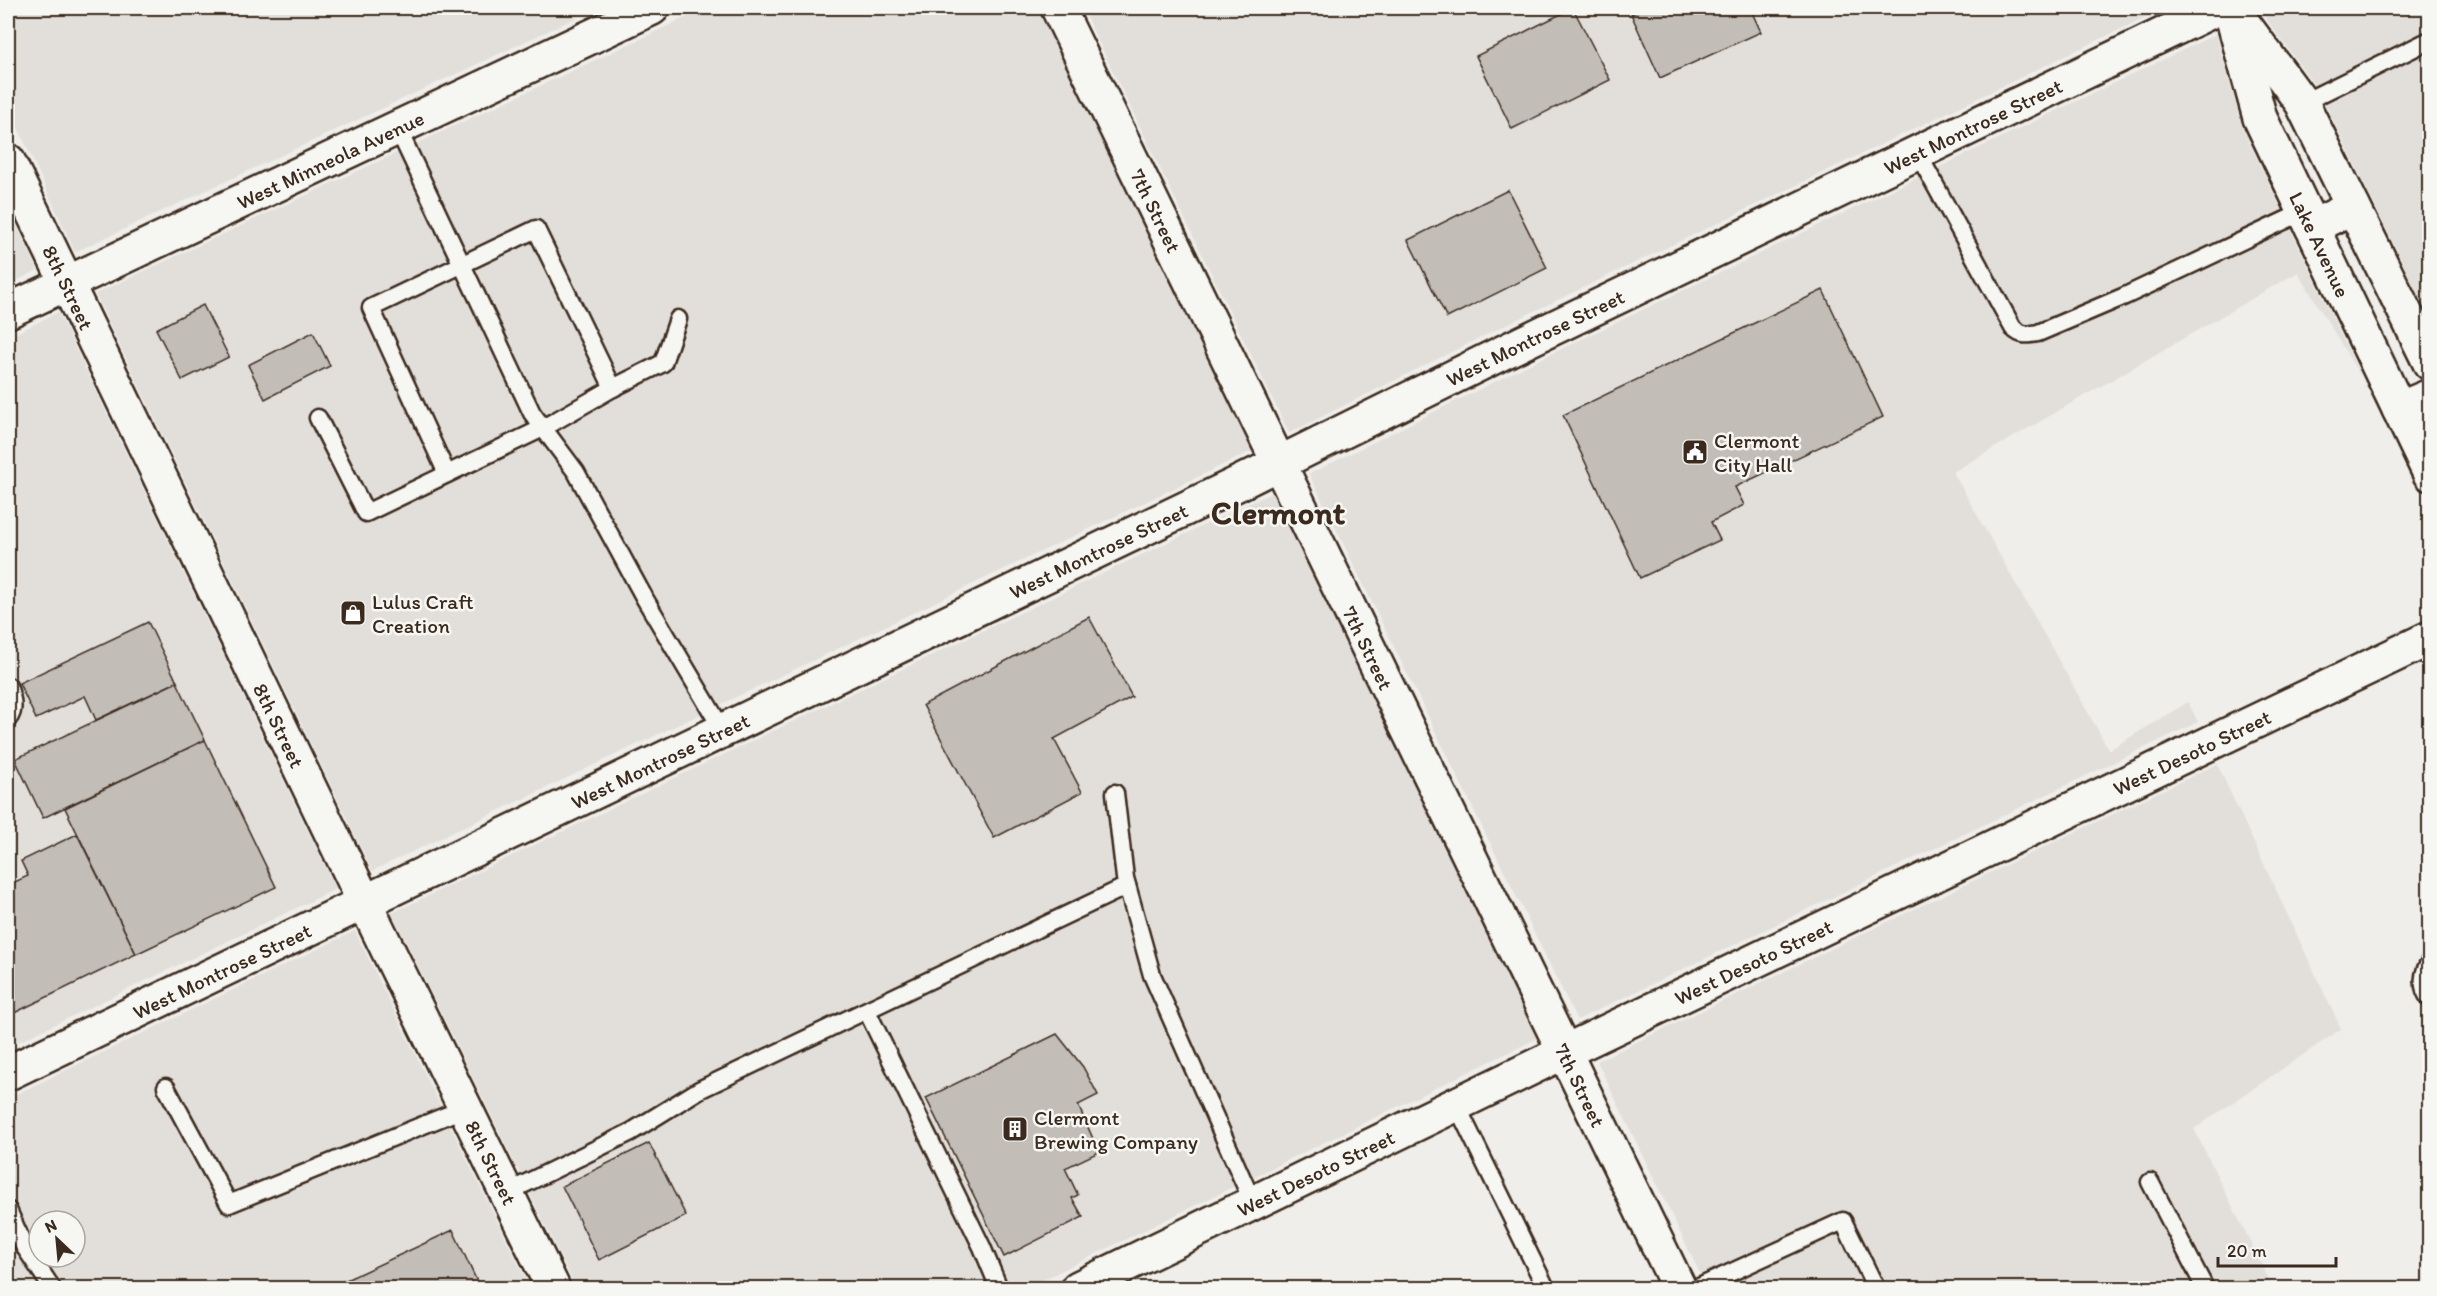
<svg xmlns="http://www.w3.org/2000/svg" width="2437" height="1296" viewBox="0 0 2437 1296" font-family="Itim,sans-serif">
<rect width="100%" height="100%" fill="#efeeea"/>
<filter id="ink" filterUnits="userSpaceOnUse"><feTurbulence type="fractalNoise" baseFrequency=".0167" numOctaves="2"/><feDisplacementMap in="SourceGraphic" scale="12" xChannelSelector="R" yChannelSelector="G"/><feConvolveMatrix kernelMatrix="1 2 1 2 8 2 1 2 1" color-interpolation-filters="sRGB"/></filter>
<g filter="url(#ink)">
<g fill="#e2dfdb" fill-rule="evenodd">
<path d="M8 8H597L75 252 8 106Z"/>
<path d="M706 8H1037L1252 451 372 871 95 294Z"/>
<path d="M1082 8H2165L1512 322 1289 433Z"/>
<path d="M2271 8H2429V317L2320 93 2261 12Z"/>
<path d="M2216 34 2242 127 2362 379 2298 272 1953 472 2109 750 2188 702 2198 722 1577 1020 1309 474 1532 363Z"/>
<path d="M8 207 38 270 8 285Z"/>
<path d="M58 312 336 889 8 1047V337Z"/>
<path d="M1273 492 1540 1037 1026 1288H576L392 913Z"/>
<path d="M2217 764 2341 1029 2194 1129 2273 1288H1707L1597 1061Z"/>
<path d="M355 931 530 1288H8V1098ZM39 1221H75V1257H39Z"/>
</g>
<g fill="#c2bdb7" stroke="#3b2a1e" stroke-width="1.5">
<path d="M1573 8 1610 80 1512 129 1476 56Z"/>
<path d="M1645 8H1750L1761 32 1660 78 1631 14Z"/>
<path d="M1508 190 1547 268 1447 318 1408 240Z"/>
<path d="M1823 290 1883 417 1735 487 1744 505 1711 522 1720 540 1640 578 1563 415Z"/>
<path d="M203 305 229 357 182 380 156 329Z"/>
<path d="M313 332 330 366 265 399 248 365Z"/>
<path d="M1089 617 1132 697 1054 739 1082 792 994 838 923 705Z"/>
<path d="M148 622 177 682 96 720 85 696 36 719 19 683Z"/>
<path d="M177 682 205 740 43 818 15 759Z"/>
<path d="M205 740 276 887 136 954 65 808Z"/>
<path d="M77 834 136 954 8 1016V885L28 876 21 861Z"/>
<path d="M1057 1034 1083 1067 1098 1095 1078 1105 1099 1152 1065 1168 1078 1195 1072 1198 1083 1217 1004 1257 926 1098Z"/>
<path d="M649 1143 686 1216 599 1260 562 1186Z"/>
<path d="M453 1230 480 1288H329Z"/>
</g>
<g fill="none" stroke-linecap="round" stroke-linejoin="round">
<g stroke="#3b2a1e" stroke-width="21">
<g id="lane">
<path d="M2302 103 2430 40"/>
<path d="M397 127 532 413 576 472 645 599 722 729"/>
<path d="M1917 152 2013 328C2021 336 2027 335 2038 333L2125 296 2305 211"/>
<path d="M318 418 366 513 543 428 613 388 663 363 678 319"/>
<path d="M447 474 371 308 536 229 613 388"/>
<path d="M8 686C12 697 16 710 8 719"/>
<path d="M1115 793 1125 878 1152 975 1253 1203"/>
<path d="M2430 961C2423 972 2420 987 2430 999"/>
<path d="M867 1011 982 1247 999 1288"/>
<path d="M166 1087 229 1204 465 1108"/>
<path d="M1456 1104 1546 1288"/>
<path d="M2150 1182 2205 1288"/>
<path d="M506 1193 631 1132 699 1090 1127 886"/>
<path d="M8 1210 24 1246 52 1288"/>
<path d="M1697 1288 1843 1221 1876 1288"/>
</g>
</g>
<g stroke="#3b2a1e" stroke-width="38">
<g id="street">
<path id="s1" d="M1058 8 1679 1288"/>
<path id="s2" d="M8 161 364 901 553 1288"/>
<path d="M2312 227 2353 207"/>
<path id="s3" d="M8 311 652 8"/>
<path d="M2399 409 2430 396"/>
<path id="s4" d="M1078 1288 1564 1052 2430 638"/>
</g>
</g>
<g stroke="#3b2a1e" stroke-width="38">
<g id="secondary">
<path id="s5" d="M2230 8 2260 118 2430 474"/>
<path d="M2240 19 2302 103 2430 363"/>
<path id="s6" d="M8 1073 1239 483 1522 343 2218 8"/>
</g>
</g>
<use href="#lane" stroke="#f6f6f2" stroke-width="16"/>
<use href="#street" stroke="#f6f6f2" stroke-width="33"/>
<use href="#secondary" stroke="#f6f6f2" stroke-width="33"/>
</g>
</g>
<defs>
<g id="civic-square" transform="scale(1.35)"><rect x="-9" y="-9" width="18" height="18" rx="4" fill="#3b2a1e" stroke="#f6f6f2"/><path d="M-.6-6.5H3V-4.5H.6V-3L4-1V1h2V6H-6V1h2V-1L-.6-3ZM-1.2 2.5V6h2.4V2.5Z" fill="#fff"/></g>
<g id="shop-square" transform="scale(1.35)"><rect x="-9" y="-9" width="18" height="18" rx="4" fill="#3b2a1e" stroke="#f6f6f2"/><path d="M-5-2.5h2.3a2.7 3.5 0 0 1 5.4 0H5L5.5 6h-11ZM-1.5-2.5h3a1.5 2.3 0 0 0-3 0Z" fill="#fff"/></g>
<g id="building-square" transform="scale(1.35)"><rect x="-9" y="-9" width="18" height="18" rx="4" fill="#3b2a1e" stroke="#f6f6f2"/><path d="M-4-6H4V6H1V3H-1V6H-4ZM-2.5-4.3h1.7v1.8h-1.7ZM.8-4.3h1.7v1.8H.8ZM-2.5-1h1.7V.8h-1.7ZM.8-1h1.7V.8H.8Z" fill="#fff"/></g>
</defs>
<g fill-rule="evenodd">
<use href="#civic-square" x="1695" y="452"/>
<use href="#shop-square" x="353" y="613"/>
<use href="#building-square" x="1015" y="1129"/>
</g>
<g text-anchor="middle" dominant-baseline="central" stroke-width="5" stroke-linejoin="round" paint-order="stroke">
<g font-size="21" fill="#3b2a1e" stroke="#f6f6f2">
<text stroke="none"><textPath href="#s6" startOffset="2181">West Montrose Street</textPath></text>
<text stroke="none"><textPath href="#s3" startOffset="356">West Minneola Avenue</textPath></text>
<text stroke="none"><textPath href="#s1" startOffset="225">7th Street</textPath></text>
<text stroke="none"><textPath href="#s5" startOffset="254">Lake Avenue</textPath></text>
<text stroke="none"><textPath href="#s2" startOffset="140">8th Street</textPath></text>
<text stroke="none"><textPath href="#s6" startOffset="1695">West Montrose Street</textPath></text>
<text stroke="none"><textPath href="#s6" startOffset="1209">West Montrose Street</textPath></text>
<text stroke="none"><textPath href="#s1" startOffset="711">7th Street</textPath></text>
<text stroke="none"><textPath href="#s2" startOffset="626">8th Street</textPath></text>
<text stroke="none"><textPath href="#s4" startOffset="1236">West Desoto Street</textPath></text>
<text stroke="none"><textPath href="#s6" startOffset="723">West Montrose Street</textPath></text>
<text stroke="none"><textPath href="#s4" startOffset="750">West Desoto Street</textPath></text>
<text stroke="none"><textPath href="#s6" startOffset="237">West Montrose Street</textPath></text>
<text stroke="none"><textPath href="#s1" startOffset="1197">7th Street</textPath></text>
<text stroke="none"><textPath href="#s2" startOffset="1112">8th Street</textPath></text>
<text stroke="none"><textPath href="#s4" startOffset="264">West Desoto Street</textPath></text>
</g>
<g font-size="21" fill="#3b2a1e" stroke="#f6f6f2" text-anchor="start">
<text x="1714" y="440">Clermont<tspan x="1714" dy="24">City Hall</tspan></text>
<text x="372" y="601">Lulus Craft<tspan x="372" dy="24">Creation</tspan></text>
<text x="1034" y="1117">Clermont<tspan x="1034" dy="24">Brewing Company</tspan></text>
</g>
<g font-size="33" font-weight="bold" fill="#3b2a1e" stroke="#f6f6f2">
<text x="1278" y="512">Clermont</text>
</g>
</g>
<rect width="2437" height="1296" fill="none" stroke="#f6f6f2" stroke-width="30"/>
<rect x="15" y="15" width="2407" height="1266" fill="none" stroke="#3b2a1e" stroke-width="2" filter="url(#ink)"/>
<g transform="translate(57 1239) rotate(334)"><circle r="28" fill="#f6f6f2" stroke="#aba49d" stroke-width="1.5"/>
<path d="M0-4.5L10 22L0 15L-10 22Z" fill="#3b2a1e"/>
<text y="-9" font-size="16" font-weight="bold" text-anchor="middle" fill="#3b2a1e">N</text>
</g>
<path d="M2218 1257v9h118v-9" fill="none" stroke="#3b2a1e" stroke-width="3"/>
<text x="2227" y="1257" font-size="18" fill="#3b2a1e" stroke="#f6f6f2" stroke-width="4.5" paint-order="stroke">20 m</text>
</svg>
